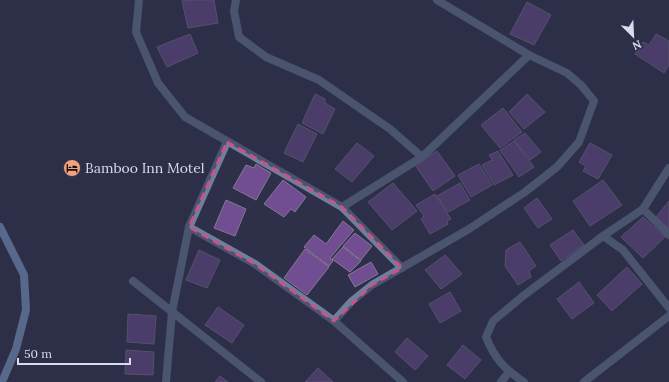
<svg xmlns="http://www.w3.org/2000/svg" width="669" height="382" viewBox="0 0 669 382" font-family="Lora,serif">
<rect width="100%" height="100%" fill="#2e2f48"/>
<g fill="#704e91" stroke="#857894">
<path d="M190 0H214L218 23 188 28 182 1Z"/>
<path d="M527 2 551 15 534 45 510 34Z"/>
<path d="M190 34 198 53 167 67 157 47Z"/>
<path d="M656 34 669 41V65L664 73 635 54 643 42 649 45Z"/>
<path d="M315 94 325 99V103L335 109 323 134 302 123Z"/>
<path d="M527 94 545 112 524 129 509 112Z"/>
<path d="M503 108 522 132 500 148 481 125Z"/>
<path d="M298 124 317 134 303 162 284 153Z"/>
<path d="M525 133 541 152 530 160 514 140Z"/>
<path d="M514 141 534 167 519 177 500 150Z"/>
<path d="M357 143 374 156 352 182 335 169Z"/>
<path d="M590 143 612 155 598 179 583 171 586 166 579 162Z"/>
<path d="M437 151 455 176 433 191 415 165Z"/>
<path d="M498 151 513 175 494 185 482 165 492 160 489 155Z"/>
<path d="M256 164 271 173 256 200 233 188 246 165 254 168Z"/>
<path d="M479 164 492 185 471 197 458 175Z"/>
<path d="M283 180 306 197 295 212 291 209 284 217 264 204Z"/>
<path d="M603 180 622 205 590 226 573 201Z"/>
<path d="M393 183 417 211 392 230 368 202Z"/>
<path d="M460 183 470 200 448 212 437 196Z"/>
<path d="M435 194 451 219 447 221 448 224 430 234 421 219 424 216 416 205Z"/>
<path d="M537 198 552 219 538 228 524 208Z"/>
<path d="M226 200 246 209 235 236 214 228Z"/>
<path d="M669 201V229L656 217Z"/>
<path d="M643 217 665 237 643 258 621 237Z"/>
<path d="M343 221 354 230 330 258 333 261 329 266 304 247 314 235 326 244Z"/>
<path d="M573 230 584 245 561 261 550 245Z"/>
<path d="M355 233 372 246 361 260 343 246Z"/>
<path d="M520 242 536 266 529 271 531 277 518 285 505 266 506 250Z"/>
<path d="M343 247 361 261 350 272 332 259Z"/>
<path d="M305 249 329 267 307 295 284 278Z"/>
<path d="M199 250 220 260 207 288 186 280Z"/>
<path d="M445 255 462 274 441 289 425 270Z"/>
<path d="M371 262 378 274 355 287 348 275Z"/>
<path d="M627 267 642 284 612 311 597 295Z"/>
<path d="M579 282 594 303 572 319 557 299Z"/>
<path d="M450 292 461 311 440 323 429 304Z"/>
<path d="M218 307 244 325 232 343 205 325Z"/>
<path d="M128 314 156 316 154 344 127 342Z"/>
<path d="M407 338 428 356 415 370 395 352Z"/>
<path d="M463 345 481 360 465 379 447 365Z"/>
<path d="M126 350 154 352 153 375 125 374Z"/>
<path d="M318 368 333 382H305Z"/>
<path d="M220 376 228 382H215Z"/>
</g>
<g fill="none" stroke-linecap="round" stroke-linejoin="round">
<g stroke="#6d819e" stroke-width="8">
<path d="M139 0 136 32 158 83 185 117 342 207 402 268"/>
<path d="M236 0 234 11 239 37 266 57 319 80 390 129 422 157"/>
<path d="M342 207 422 157 529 55"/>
<path d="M643 209 669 235"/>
<path d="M189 227 255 264 334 321 403 382"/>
<path d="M603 236 623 250 669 308"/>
<path d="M133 281 261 382"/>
<path d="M334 321 352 301 372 285 469 229 525 192 557 167 579 142 594 101 581 85 567 73 529 55 437 0"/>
<path d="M166 382 172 312 189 227 227 142"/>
<path d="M501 382 509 372"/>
<path d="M524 382C504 369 495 359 486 337L493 321 523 296 603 236 643 209 669 168"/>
<path d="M584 382 669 316"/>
</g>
<path stroke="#8daedb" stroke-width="8" d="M0 227 24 275 26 310 16 349 2 382"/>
</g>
<path d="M0 0H669V382H0ZM227 142 342 207 402 268 372 285 334 321 255 264 189 227Z" fill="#2e2f48" fill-opacity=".55" fill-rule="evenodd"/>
<path fill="none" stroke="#c95386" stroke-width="3" stroke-dasharray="8 5" stroke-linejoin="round" d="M227 142 342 207 402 268 372 285 334 321 255 264 189 227Z"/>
<defs>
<g id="hotel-disc" transform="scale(0.9)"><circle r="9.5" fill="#f1a17c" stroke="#2e2f48"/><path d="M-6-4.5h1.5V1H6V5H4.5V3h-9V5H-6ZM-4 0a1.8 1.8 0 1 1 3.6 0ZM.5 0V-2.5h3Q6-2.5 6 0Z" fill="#111"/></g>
</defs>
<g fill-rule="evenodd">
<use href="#hotel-disc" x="72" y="168"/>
</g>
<g text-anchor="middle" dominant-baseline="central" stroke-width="3.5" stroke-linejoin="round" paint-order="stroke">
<g font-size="14" fill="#dadcec" stroke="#2e2f48" text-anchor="start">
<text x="85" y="168">Bamboo Inn Motel</text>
</g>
</g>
<g transform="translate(633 36) rotate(156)" stroke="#2e2f48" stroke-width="3" paint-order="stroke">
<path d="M0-3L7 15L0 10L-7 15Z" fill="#dadcec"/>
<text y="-6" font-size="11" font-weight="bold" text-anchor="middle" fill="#dadcec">N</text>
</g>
<path d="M18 358v6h112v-6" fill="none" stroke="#dadcec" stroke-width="2"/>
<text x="24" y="358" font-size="12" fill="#dadcec" stroke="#2e2f48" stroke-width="3" paint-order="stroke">50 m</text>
</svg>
